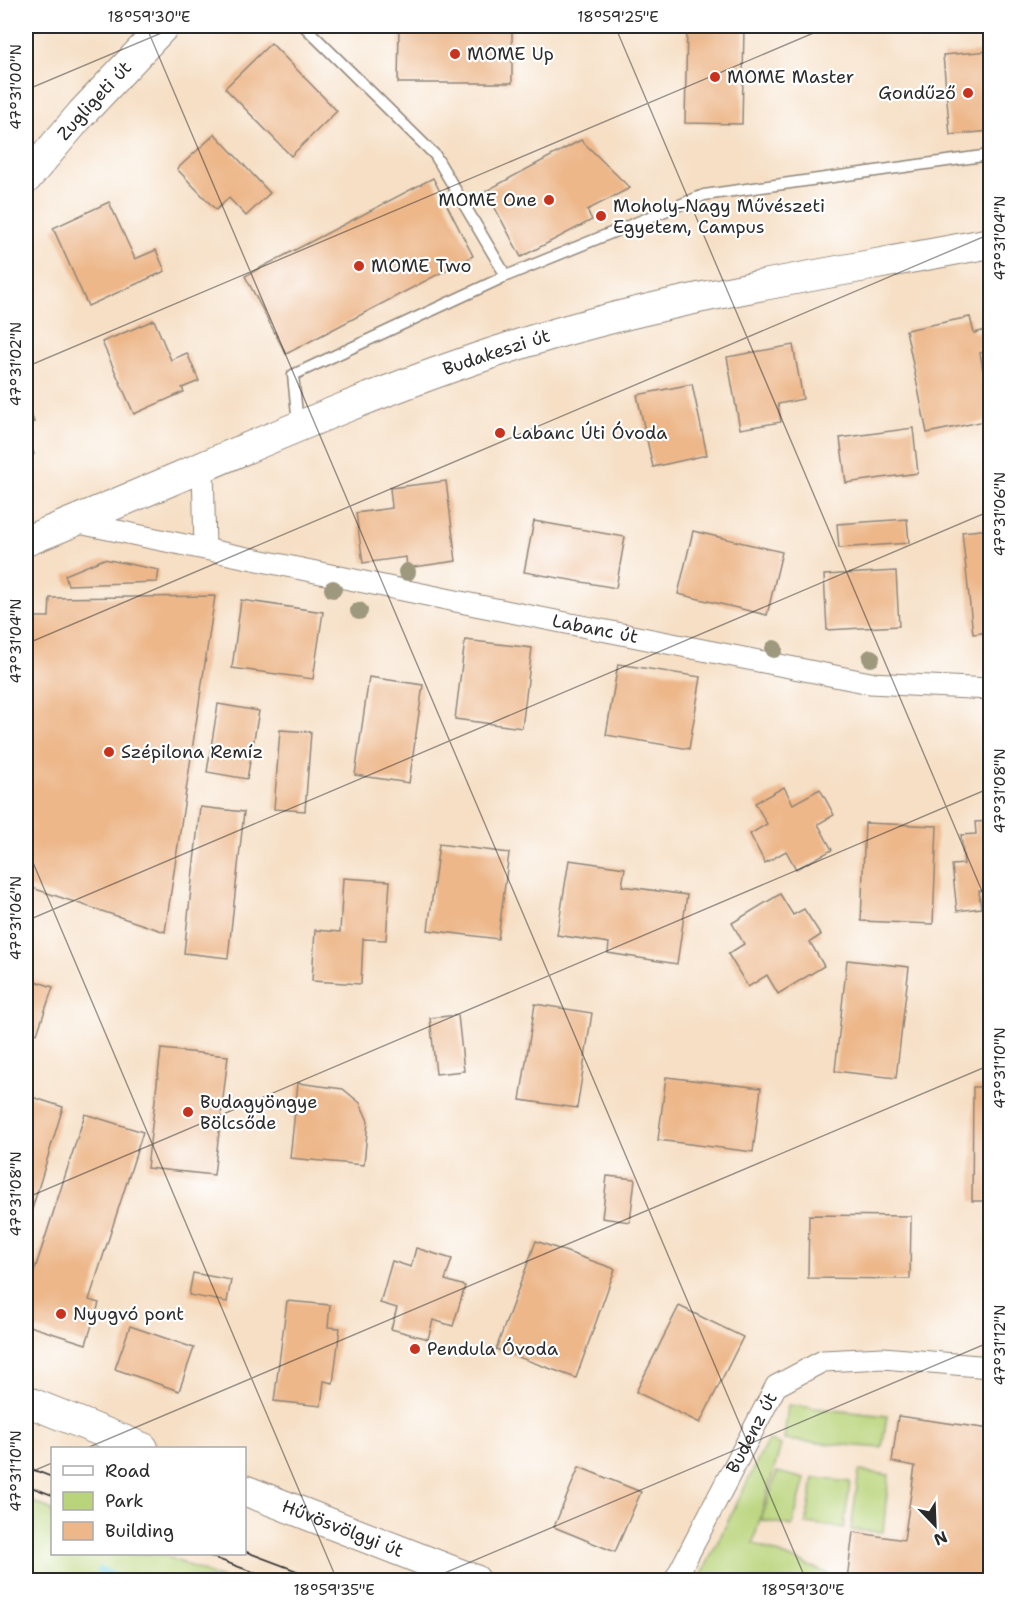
<svg xmlns="http://www.w3.org/2000/svg" width="1016" height="1606" viewBox="0 0 1016 1606" font-family="'Shantell Sans',sans-serif">
<rect width="100%" height="100%" fill="#fff"/>
<filter id="ink" filterUnits="userSpaceOnUse"><feTurbulence type="fractalNoise" baseFrequency=".0167" numOctaves="2"/><feDisplacementMap in="SourceGraphic" scale="12" xChannelSelector="R" yChannelSelector="G"/><feConvolveMatrix kernelMatrix="1 2 1 2 8 2 1 2 1" color-interpolation-filters="sRGB"/></filter>
<filter id="wash" filterUnits="userSpaceOnUse"><feTurbulence type="fractalNoise" baseFrequency=".008" numOctaves="4" result="noise"/><feDisplacementMap in="SourceGraphic" scale="24" xChannelSelector="R" yChannelSelector="G"/><feGaussianBlur stdDeviation="1.35" result="paint"/><feColorMatrix in="noise" values="0 0 0 0 0 0 0 0 0 0 0 0 0 0 0 0 0 1.4 0 .05"/><feComposite in="paint" operator="in"/></filter>
<g filter="url(#wash)">
<rect width="100%" height="100%" fill="#f6dfc5"/>
<g fill="#b9d47a" stroke="#728052" stroke-width="1.5">
<path d="M788 1405 887 1416 882 1448 784 1440Z"/>
<path d="M768 1440 781 1445 753 1543 829 1574 827 1580H699Z"/>
<path d="M859 1471 889 1475 883 1532 851 1530Z"/>
<path d="M777 1472 805 1479 792 1526 761 1520Z"/>
<path d="M814 1478 850 1482 844 1528 806 1523Z"/>
<path d="M26 1499 52 1510V1554H161L224 1580H26Z"/>
</g>
<g fill="none" stroke-linecap="round" stroke-linejoin="round">
<path stroke="#5dc9d6" stroke-width="8" d="M101 1571 124 1580"/>
</g>
<g id="blocks">
<g fill="#edb78a">
<path d="M399 26H512V83H398Z"/>
<path d="M687 26H919V31L744 28 742 124 685 123Z"/>
<path d="M271 43 337 111 291 156 225 88Z"/>
<path d="M990 51V131L950 135 943 55Z"/>
<path d="M215 134 270 193 246 216 229 198 216 210 177 169Z"/>
<path d="M581 140 630 188 587 210 592 220 521 257 486 191Z"/>
<path d="M433 178 473 256 286 354 245 276Z"/>
<path d="M109 202 135 259 156 250 165 271 88 306 53 228Z"/>
<path d="M970 317 974 333 990 329V350L980 353 983 370 990 369V420L927 433 906 330Z"/>
<path d="M154 320 171 360 187 353 199 381 182 388 184 392 134 414 102 342Z"/>
<path d="M793 345 803 399 778 404 781 422 740 429 727 357Z"/>
<path d="M692 384 707 455 653 467 637 395Z"/>
<path d="M26 400 34 422 26 425Z"/>
<path d="M913 428 918 473 846 483 840 438Z"/>
<path d="M26 434 34 454 26 457Z"/>
<path d="M446 481 456 561 407 568 406 557 363 563 356 513 392 508 390 488Z"/>
<path d="M907 519 909 543 839 548 837 524Z"/>
<path d="M534 521 625 537 616 588 524 572Z"/>
<path d="M990 529V632L973 634 962 532Z"/>
<path d="M693 531 782 552 767 615 678 594Z"/>
<path d="M104 559 159 570 157 582 68 585 65 575Z"/>
<path d="M896 571 899 626 827 630 824 575Z"/>
<path d="M215 596 165 932 26 886V617H49L50 598Z"/>
<path d="M241 600 323 612 313 679 232 668Z"/>
<path d="M465 640 532 648 522 728 455 719Z"/>
<path d="M618 664 701 677 689 749 606 735Z"/>
<path d="M369 677 423 685 409 783 355 775Z"/>
<path d="M218 704 259 711 247 779 207 772Z"/>
<path d="M280 730 311 732 305 811 274 809Z"/>
<path d="M784 787 793 804 820 789 834 815 818 824 832 850 796 869 786 851 765 863 750 834 767 824 755 803Z"/>
<path d="M200 807 244 812 228 958 184 953Z"/>
<path d="M990 821V890L979 891 981 908 957 911 952 865 964 864 961 835 976 834 975 822Z"/>
<path d="M865 823 937 826 933 924 861 921Z"/>
<path d="M439 844 509 853 498 939 428 930Z"/>
<path d="M569 860 625 868 622 886 687 895 677 964 608 953 609 943 557 935Z"/>
<path d="M343 878 390 881 386 940 363 939 361 984 312 981 315 930 340 932Z"/>
<path d="M780 894 793 915 804 909 821 935 810 942 824 966 778 994 767 975 748 987 728 954 744 944 732 923Z"/>
<path d="M847 960 909 967 896 1078 835 1071Z"/>
<path d="M26 978 53 987 37 1034 26 1030Z"/>
<path d="M535 1004 592 1013 577 1108 520 1100Z"/>
<path d="M458 1015 464 1071 436 1074 430 1018Z"/>
<path d="M161 1049 228 1056 214 1175 147 1168Z"/>
<path d="M666 1077 761 1088 753 1152 658 1140Z"/>
<path d="M298 1083 343 1089 360 1103 368 1121 364 1165 290 1158Z"/>
<path d="M973 1087H990V1201H972Z"/>
<path d="M26 1095 63 1107 26 1229Z"/>
<path d="M85 1114 143 1132 89 1300 99 1303 86 1344 26 1325V1297Z"/>
<path d="M607 1176 635 1179 630 1222 602 1218Z"/>
<path d="M809 1215 911 1216 910 1279 808 1278Z"/>
<path d="M536 1241 615 1269 576 1378 496 1349Z"/>
<path d="M416 1248 452 1259 445 1280 465 1286 453 1326 433 1320 428 1339 391 1329 397 1308 380 1303 392 1261 411 1267Z"/>
<path d="M193 1273 231 1280 227 1302 189 1295Z"/>
<path d="M287 1301 330 1305 328 1327 340 1328 333 1383 324 1381 321 1406 274 1401Z"/>
<path d="M679 1306 743 1337 700 1423 636 1392Z"/>
<path d="M130 1326 194 1348 179 1391 115 1369Z"/>
<path d="M898 1416 990 1429V1489L983 1542 990 1543V1580H847L853 1532 904 1540 915 1466 892 1462Z"/>
<path d="M579 1467 641 1492 615 1552 554 1527Z"/>
</g>
</g>
</g>
<g filter="url(#ink)">
<use href="#blocks" fill-opacity="0" stroke="#908578" stroke-width="1.5"/>
<g fill="none" stroke-linecap="round" stroke-linejoin="round">
<g stroke="#908578" stroke-width="13">
<g id="lane">
<path d="M304 26 435 155 506 276 704 195 990 155"/>
<path d="M298 424 293 375 506 276"/>
</g>
</g>
<g stroke="#908578" stroke-width="23">
<g id="street">
<path d="M203 468 205 548"/>
<path id="s1" d="M74 522 475 605 870 683 990 689"/>
<path id="s2" d="M675 1580 776 1386 823 1361 883 1358 990 1367"/>
</g>
</g>
<g stroke="#908578" stroke-width="32">
<g id="secondary">
<path id="s3" d="M26 179 82 113 164 26"/>
<path id="s4" d="M26 541C186 477 343 401 508 348 664 297 830 274 990 243"/>
<path d="M26 1401 143 1448"/>
<path id="s5" d="M244 1490 475 1580"/>
</g>
</g>
<use href="#lane" stroke="#fff" stroke-width="10"/>
<use href="#street" stroke="#fff" stroke-width="21"/>
<use href="#secondary" stroke="#fff" stroke-width="30"/>
<g stroke="#2b2b2b" stroke-width="1.5">
<path d="M26 1467 52 1477"/>
<path d="M26 1485 52 1495"/>
<path d="M244 1551 321 1580"/>
<path d="M204 1554 274 1580"/>
</g>
</g>
<g fill="#9e987e">
<circle cx="407" cy="572" r="9"/>
<circle cx="333" cy="589" r="9"/>
<circle cx="359" cy="611" r="9"/>
<circle cx="774" cy="649" r="9"/>
<circle cx="871" cy="658" r="9"/>
</g>
</g>
<path fill="none" stroke="#2b2b2b" stroke-width="1.5" stroke-opacity="0.45" d="M146 26 806 1580M615 26 990 910M26 90 178 26M26 367 830 26M26 644 990 234M26 846 337 1580M26 921 990 511M26 1198 990 788M87 1448 990 1065M26 1474 52 1463M428 1580 990 1342"/>
<g fill="#c8321e" stroke="#fff" stroke-width="2">
<circle cx="455" cy="54" r="6"/>
<circle cx="715" cy="77" r="6"/>
<circle cx="968" cy="93" r="6"/>
<circle cx="549" cy="200" r="6"/>
<circle cx="601" cy="216" r="6"/>
<circle cx="359" cy="266" r="6"/>
<circle cx="500" cy="433" r="6"/>
<circle cx="109" cy="752" r="6"/>
<circle cx="188" cy="1112" r="6"/>
<circle cx="61" cy="1314" r="6"/>
<circle cx="415" cy="1349" r="6"/>
</g>
<g text-anchor="middle" dominant-baseline="central" stroke-width="4.5" stroke-linejoin="round" paint-order="stroke">
<g font-size="18" fill="#2b2b2b" stroke="#fff" text-anchor="start">
<text x="467" y="54">MOME Up</text>
<text x="727" y="77">MOME Master</text>
<text x="956" y="93" text-anchor="end">Gondűző</text>
<text x="537" y="200" text-anchor="end">MOME One</text>
<text x="613" y="206">Moholy-Nagy Művészeti<tspan x="613" dy="21">Egyetem, Campus</tspan></text>
<text x="371" y="266">MOME Two</text>
<text x="512" y="433">Labanc Úti Óvoda</text>
<text x="121" y="752">Szépilona Remíz</text>
<text x="200" y="1102">Budagyöngye<tspan x="200" dy="21">Bölcsőde</tspan></text>
<text x="73" y="1314">Nyugvó pont</text>
<text x="427" y="1349">Pendula Óvoda</text>
</g>
<g font-size="18" fill="#2b2b2b" stroke="#fff">
<text stroke="none"><textPath href="#s3" startOffset="104">Zugligeti út</textPath></text>
<text stroke="none"><textPath href="#s4" startOffset="507">Budakeszi út</textPath></text>
<text stroke="none"><textPath href="#s1" startOffset="532">Labanc út</textPath></text>
<text stroke="none"><textPath href="#s2" startOffset="166">Budenz út</textPath></text>
<text stroke="none"><textPath href="#s5" startOffset="106">Hűvösvölgyi út</textPath></text>
</g>
</g>
<rect width="1016" height="1606" fill="none" stroke="#fff" stroke-width="66"/>
<rect x="51" y="1447" width="195" height="108" fill="#ffffff" stroke="#aaaaaa" stroke-width="1.5"/>
<rect x="63" y="1466" width="30" height="9" fill="#ffffff" stroke="#aaaaaa" stroke-width="1.5"/>
<text x="105" y="1477" font-size="18" fill="#2b2b2b">Road</text>
<rect x="63" y="1492" width="30" height="18" fill="#b9d47a" stroke="#aaaaaa" stroke-width="1.5"/>
<text x="105" y="1507" font-size="18" fill="#2b2b2b">Park</text>
<rect x="63" y="1522" width="30" height="18" fill="#edb78a" stroke="#aaaaaa" stroke-width="1.5"/>
<text x="105" y="1537" font-size="18" fill="#2b2b2b">Building</text>
<g transform="translate(935 1525) rotate(157)" stroke="#ffffff" stroke-width="4.5" paint-order="stroke">
<path d="M0-4.5L10 22L0 15L-10 22Z" fill="#2b2b2b"/>
<text y="-9" font-size="16" font-weight="bold" text-anchor="middle" fill="#2b2b2b">N</text>
</g>
<rect x="33" y="33" width="950" height="1540" fill="none" stroke="#2b2b2b" stroke-width="2"/>
<g font-size="15" text-anchor="middle" fill="#2b2b2b">
<text x="149" y="22">18°59'30"E</text>
<text x="618" y="22">18°59'25"E</text>
<text transform="translate(16 87) rotate(-90)" y="5">47°31'00"N</text>
<text transform="translate(1000 238) rotate(-90)" y="5">47°31'04"N</text>
<text transform="translate(16 364) rotate(-90)" y="5">47°31'02"N</text>
<text transform="translate(1000 514) rotate(-90)" y="5">47°31'06"N</text>
<text transform="translate(16 641) rotate(-90)" y="5">47°31'04"N</text>
<text transform="translate(1000 791) rotate(-90)" y="5">47°31'08"N</text>
<text transform="translate(16 918) rotate(-90)" y="5">47°31'06"N</text>
<text transform="translate(1000 1068) rotate(-90)" y="5">47°31'10"N</text>
<text transform="translate(16 1194) rotate(-90)" y="5">47°31'08"N</text>
<text transform="translate(1000 1345) rotate(-90)" y="5">47°31'12"N</text>
<text transform="translate(16 1471) rotate(-90)" y="5">47°31'10"N</text>
<text x="334" y="1595">18°59'35"E</text>
<text x="803" y="1595">18°59'30"E</text>
</g>
</svg>
